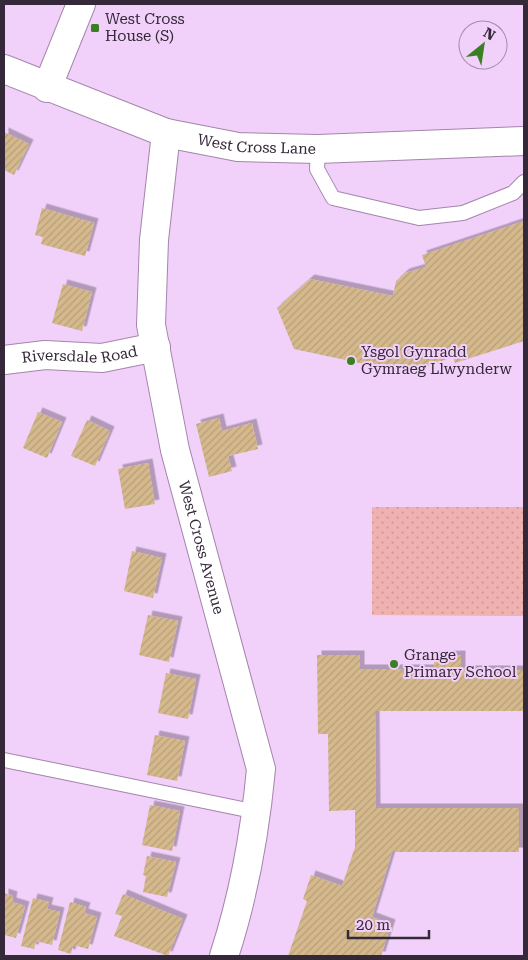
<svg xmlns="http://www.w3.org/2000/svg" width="528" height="960" viewBox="0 0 528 960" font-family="'Roboto Serif',serif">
<defs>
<pattern id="park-dots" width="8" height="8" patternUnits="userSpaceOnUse" patternTransform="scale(1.25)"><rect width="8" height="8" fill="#f0b1b1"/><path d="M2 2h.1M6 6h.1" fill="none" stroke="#ce9899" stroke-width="1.8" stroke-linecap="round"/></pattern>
<pattern id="building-hatch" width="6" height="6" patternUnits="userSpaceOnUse" patternTransform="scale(1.25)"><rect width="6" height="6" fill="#d5b98c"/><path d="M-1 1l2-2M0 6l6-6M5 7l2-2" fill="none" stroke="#b79f7a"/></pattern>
<filter id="shadow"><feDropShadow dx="4.5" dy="-4.5" stdDeviation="0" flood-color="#0004"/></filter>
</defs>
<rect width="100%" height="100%" fill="#f1d0fa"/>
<path fill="url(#park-dots)" d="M372 507H524V616L372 615Z"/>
<g fill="url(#building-hatch)" filter="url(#shadow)">
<path d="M4 132 29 144 14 175 4 170Z"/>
<path d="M42 208 94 223 85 256 41 244 43 237 35 235Z"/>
<path d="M524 221V341L455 363 453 357 427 366 419 365 416 375 294 349 277 308 310 279 393 296 396 281 405 273 426 267 422 255Z"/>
<path d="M63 284 92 292 82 331 52 323Z"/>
<path d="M38 412 62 422 47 458 23 448Z"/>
<path d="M219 418 222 431 252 423 258 449 228 456 232 471 209 477 196 424Z"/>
<path d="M87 420 110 431 95 466 71 456Z"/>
<path d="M148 463 155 504 125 509 118 469Z"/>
<path d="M132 551 162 558 153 598 124 591Z"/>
<path d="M148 615 178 621 169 662 139 655Z"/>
<path d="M317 655H360V669H434V656L461 655V670H524V711H375L376 808H519V852H392L372 917 391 924 381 956H288L307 901 303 899 311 875 342 886 355 847V810L329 811 328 734H318Z"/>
<path d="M166 673 196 679 188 719 158 713Z"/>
<path d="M155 735 185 741 177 781 147 775Z"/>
<path d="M150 805 180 811 172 851 142 845Z"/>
<path d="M147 856 176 862 167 897 143 892 146 876 143 875Z"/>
<path d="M4 893 13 896 12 902 25 906 16 938 4 935Z"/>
<path d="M123 894 183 919 168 956 114 936 122 916 115 914Z"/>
<path d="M33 898 49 902 47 909 60 912 52 945 36 941 34 949 21 946Z"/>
<path d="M70 902 86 907 84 913 97 917 88 949 73 945 71 954 58 950Z"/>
</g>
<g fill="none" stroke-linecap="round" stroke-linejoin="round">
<g stroke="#a485ac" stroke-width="16">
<g id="lane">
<path d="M318 149 317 169 333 198 419 218 463 213 513 193 524 182"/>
<path d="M4 760 257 812"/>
</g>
</g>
<g stroke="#a485ac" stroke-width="30">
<g id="street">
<path d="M47 88 81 4"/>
<path id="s1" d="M166 133 154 240 151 325 175 450 261 769C255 833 244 895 224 956"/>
<path id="s2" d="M4 360 45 355 102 358 156 347"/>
</g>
</g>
<g stroke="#a485ac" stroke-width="30">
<g id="secondary">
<path id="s3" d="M4 69 166 133 238 147 318 149 524 141"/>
</g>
</g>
<use href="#lane" stroke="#fff" stroke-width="14"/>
<use href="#street" stroke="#fff" stroke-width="28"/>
<use href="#secondary" stroke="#fff" stroke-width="28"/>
</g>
<g fill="#3a7f22" stroke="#f1d0fa" stroke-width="2">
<rect x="90" y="23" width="10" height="10" rx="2.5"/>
<circle cx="351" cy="361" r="5"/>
<circle cx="394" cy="664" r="5"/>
</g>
<g text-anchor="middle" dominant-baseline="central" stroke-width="4" stroke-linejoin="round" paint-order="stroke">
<g font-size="15" fill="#352838" stroke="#f1d0fa" text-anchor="start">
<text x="105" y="19">West Cross<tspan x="105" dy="17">House (S)</tspan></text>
<text x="361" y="352">Ysgol Gynradd<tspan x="361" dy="17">Gymraeg Llwynderw</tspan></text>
<text x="404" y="655">Grange<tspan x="404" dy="17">Primary School</tspan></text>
</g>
<g font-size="15" fill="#352838" stroke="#f1d0fa">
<text stroke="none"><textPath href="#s3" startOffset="266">West Cross Lane</textPath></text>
<text stroke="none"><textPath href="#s2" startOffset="76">Riversdale Road</textPath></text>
<text stroke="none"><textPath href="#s1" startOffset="421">West Cross Avenue</textPath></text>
</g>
</g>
<rect width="528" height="960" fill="none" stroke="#352838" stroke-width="10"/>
<g transform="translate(483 45) rotate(30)"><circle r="24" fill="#f1d0fa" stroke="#a68dac"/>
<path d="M0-4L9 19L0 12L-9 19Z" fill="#3a7f22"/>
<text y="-8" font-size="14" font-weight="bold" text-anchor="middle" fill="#352838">N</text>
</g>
<path d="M348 930v8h81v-8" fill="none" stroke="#352838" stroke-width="2.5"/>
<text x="356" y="930" font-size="15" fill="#352838" stroke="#f1d0fa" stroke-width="4" paint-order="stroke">20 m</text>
</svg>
